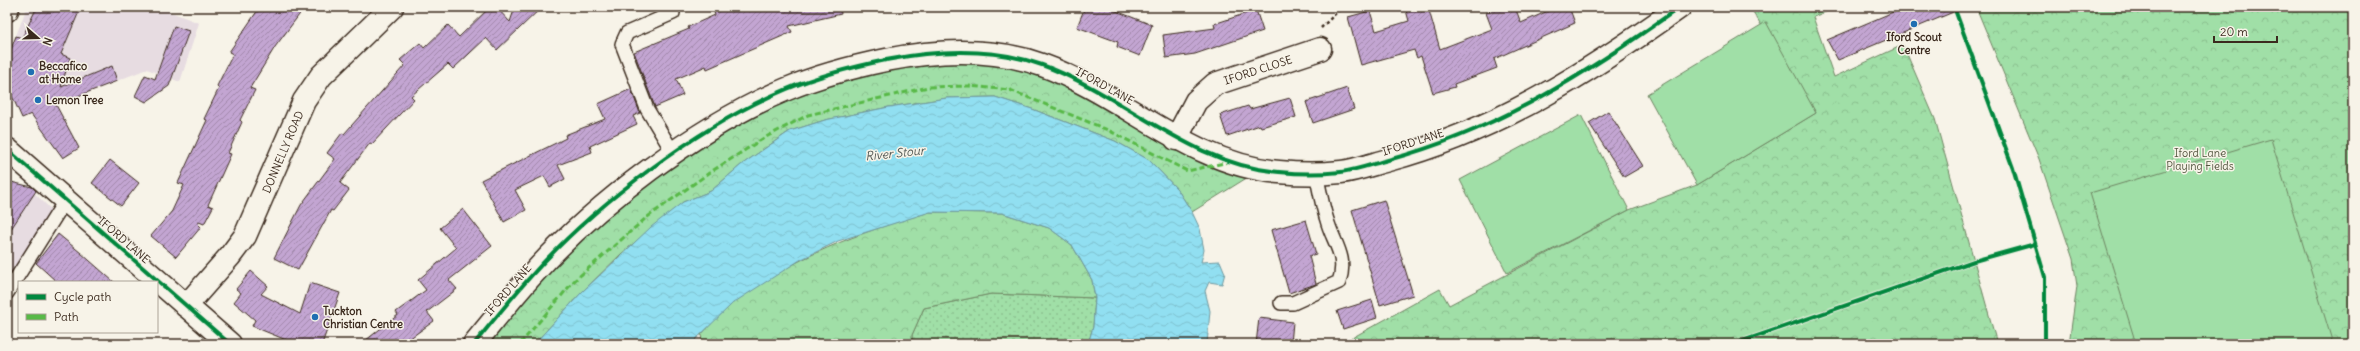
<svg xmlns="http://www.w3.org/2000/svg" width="2360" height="351" viewBox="0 0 2360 351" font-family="Delius,sans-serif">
<defs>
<pattern id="grass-dots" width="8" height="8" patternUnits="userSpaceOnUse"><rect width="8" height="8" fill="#a0dfa7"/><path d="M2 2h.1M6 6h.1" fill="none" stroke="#8bc08f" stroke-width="1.8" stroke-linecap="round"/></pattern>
<pattern id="forest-crowns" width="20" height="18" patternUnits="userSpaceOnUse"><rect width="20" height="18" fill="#a0dfa7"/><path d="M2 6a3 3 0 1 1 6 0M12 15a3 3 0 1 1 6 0" fill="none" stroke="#8bc08f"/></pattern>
<pattern id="water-waves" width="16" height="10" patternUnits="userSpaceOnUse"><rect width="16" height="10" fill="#91dff1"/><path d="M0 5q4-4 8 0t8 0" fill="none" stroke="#7ec0ce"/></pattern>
<pattern id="building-hatch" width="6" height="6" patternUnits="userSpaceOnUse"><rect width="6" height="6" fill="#c3a5d2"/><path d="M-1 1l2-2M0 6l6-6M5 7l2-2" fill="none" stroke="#a087aa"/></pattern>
</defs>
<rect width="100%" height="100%" fill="#f7f3e8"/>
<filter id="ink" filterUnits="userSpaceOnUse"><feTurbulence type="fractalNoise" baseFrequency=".025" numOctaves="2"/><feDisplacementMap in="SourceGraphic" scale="8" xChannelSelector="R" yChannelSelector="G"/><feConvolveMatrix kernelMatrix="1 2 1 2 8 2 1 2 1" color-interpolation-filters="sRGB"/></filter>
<g filter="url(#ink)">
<g fill="#e7dce1">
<path d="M27 7H158L199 23 180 82 147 69 22 118 12 95 7 75 9 54Z"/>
<path d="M7 184 28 187 58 216 7 298Z"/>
</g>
<path fill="url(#grass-dots)" stroke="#6e8462" d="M991 294 1095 298 1093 327 1088 344H912V335L924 308Z"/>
<g fill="url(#forest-crowns)" stroke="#6e8462">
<path d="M1750 7H1838L1813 17 1834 77 1903 45 1935 119 1997 344H1341L1440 289 1449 305 1629 210 1697 185 1816 113Z"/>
<path d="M1976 7H2353V344H2069L2077 286 2073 259 2039 159Z"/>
<path d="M1007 56 1261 169 1192 212 1177 189 1149 160 1115 141 1032 109 995 97 947 98 889 107 825 120 790 131 741 165 711 191 683 202 621 254 582 292 534 344H474L533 273 674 154 852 67Z"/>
<path d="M930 212 1002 213 1049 228 1072 245 1092 280 1095 298 991 294 924 308 912 335V344H703L701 335C711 324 721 312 733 303 794 256 858 233 930 212Z"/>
</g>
<g fill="#a0dfa7" stroke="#6e8462">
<path d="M1766 22 1816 113 1697 185 1647 94Z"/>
<path d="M1581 115 1629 210 1507 273 1460 180Z"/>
<path d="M2271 139 2333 344H2136L2090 193Z"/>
</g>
<path fill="url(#water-waves)" stroke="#6f979d" d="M995 97 1032 109 1115 141 1149 160 1177 189 1192 212 1200 229 1204 250 1201 262 1220 261 1225 273 1222 284 1209 282 1205 291 1210 311 1207 344H1088L1093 327 1095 298 1092 280 1072 245 1049 228 1002 213 930 212 838 241 800 260 733 303 691 344H534L582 292 651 227 683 202 711 191 741 165 790 131 825 120 889 107 947 98Z"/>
<g fill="url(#building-hatch)" stroke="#3b2a1e">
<path d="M37 7H81L61 54 70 58 61 87 112 66 117 81 60 103 57 97 55 103 79 148 63 158 31 114 22 118 12 96 7 75 9 54 16 36 22 38Z"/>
<path d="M260 7H305L275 47 250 88 255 90 240 120 242 122 228 153 231 154 208 205 213 207 204 224 199 222 198 224 201 227 176 257 151 236 172 211 184 185 178 183 207 120 204 119 219 88 217 86 233 54 229 52Z"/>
<path d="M490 7H496L510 22 515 7H542L497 50 486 38 453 69 448 64 411 96 414 99 372 144 370 143 340 183 349 190 333 211 331 210 298 270 274 258 301 205 335 159 327 153 342 133 344 134 405 65 400 60 420 43 424 48 448 25 459 37Z"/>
<path d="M712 7H840L841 14 789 26 792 32 707 69 706 66 676 79 683 95 655 107 634 52 689 29 688 27 715 15Z"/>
<path d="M1085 7H1106L1152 25 1140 56 1117 47 1118 42 1077 27Z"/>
<path d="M1405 7H1428L1440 49 1492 29 1486 13 1501 7H1515L1521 23 1557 7H1569L1575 23 1494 59 1497 68 1454 84 1455 87 1433 93 1421 56 1417 58 1414 50 1361 65 1348 17 1370 11 1376 31 1409 21Z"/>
<path d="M1905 7 1963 8 1838 60 1827 40Z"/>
<path d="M1256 10 1263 31 1195 54 1166 58 1163 35 1215 28 1214 24Z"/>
<path d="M174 26 189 31 169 86 146 102 135 96 145 75 155 79Z"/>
<path d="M1347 88 1354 109 1313 123 1306 102Z"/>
<path d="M631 89 640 113 633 116 637 124 590 146 592 152 558 165 565 179 550 187 544 176 515 190 526 210 504 222 481 180 566 138 565 135 605 119 598 104Z"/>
<path d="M1290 98 1296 117 1261 127 1260 125 1227 136 1220 115 1248 106 1250 109Z"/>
<path d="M1608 111 1643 166 1624 177 1589 123Z"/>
<path d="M110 160 139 183 121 206 92 183Z"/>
<path d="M7 181 32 187 36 191 7 235Z"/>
<path d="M1384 200 1413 295 1380 305 1352 210Z"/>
<path d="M463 209 492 246 449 280 457 289 427 312 434 321 402 344H361L398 315 396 312 426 290 418 280 456 248 440 228Z"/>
<path d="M1306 220 1316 254 1309 256 1316 284 1289 293 1271 230Z"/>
<path d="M58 234 81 253 114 282H57L36 263Z"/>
<path d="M251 271 268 286 261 294 300 314 310 283 340 293 322 344H296L252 326 255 320 234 302 241 293 236 289Z"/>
<path d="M1372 300 1377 318 1343 329 1337 311Z"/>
<path d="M1259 318 1293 322 1291 344H1256Z"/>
</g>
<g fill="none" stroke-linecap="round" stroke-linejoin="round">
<g stroke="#3b2a1e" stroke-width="16">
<g id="service">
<path d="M673 13 627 33 622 44 647 109 674 154"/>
<path d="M7 293 65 201"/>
<path d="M1281 303H1293L1339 282C1348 256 1333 243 1327 220 1322 205 1319 188 1316 172"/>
</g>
</g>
<g stroke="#3b2a1e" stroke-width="25">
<g id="minor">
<path d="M1176 139 1196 101 1215 84 1320 49"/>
<path d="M186 306 230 256 245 236 304 101 321 76 392 7"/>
</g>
</g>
<g stroke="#3b2a1e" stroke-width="25">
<g id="tertiary">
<path d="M7 10 8 7"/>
<path d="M7 149 230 344"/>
<path d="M474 344C493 321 512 297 532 275 594 205 700 125 787 89 818 76 852 67 886 60 937 50 992 47 1042 65 1125 95 1188 164 1279 172 1299 174 1322 174 1341 172 1357 170 1373 164 1388 160 1497 131 1589 72 1680 7"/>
</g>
</g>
<path stroke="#3b2a1e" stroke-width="2.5" stroke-dasharray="3 3" stroke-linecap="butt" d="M1321 28 1342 7"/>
<use href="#service" stroke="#f7f3e8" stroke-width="13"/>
<use href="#minor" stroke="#f7f3e8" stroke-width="22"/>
<use href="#tertiary" stroke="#f7f3e8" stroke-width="22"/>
<path stroke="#58b947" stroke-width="3" stroke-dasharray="6 3" stroke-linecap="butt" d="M520 344 574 281 646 218 709 173 764 138 808 115 928 87 969 86 1010 90 1108 130 1187 171 1229 162"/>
<g stroke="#f7f3e8" stroke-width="6">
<g id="cycleway">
<path d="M1954 7 2013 168 2045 277V344"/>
<path d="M7 149 230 344"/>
<path d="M474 344C493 321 512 297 532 275 594 205 700 125 787 89 818 76 852 67 886 60 937 50 992 47 1042 65 1125 95 1188 164 1279 172 1299 174 1322 174 1341 172 1357 170 1373 164 1388 160 1497 131 1589 72 1680 7"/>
<path d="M1734 344 1974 261 2035 244"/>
</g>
</g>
<use href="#cycleway" stroke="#00873e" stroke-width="4"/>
</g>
</g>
<g fill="#1f6fb2" stroke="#f7f3e8" stroke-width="1.5">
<circle cx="1914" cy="24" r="4"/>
<circle cx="31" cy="72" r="4"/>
<circle cx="38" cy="100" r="4"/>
<circle cx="315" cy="317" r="4"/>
</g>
<g text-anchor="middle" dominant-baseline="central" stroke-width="3" stroke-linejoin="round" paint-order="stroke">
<g font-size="11" font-weight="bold" fill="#3b2a1e" stroke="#f7f3e8" text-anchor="start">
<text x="1914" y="37" text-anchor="middle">Iford Scout<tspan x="1914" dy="13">Centre</tspan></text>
<text x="39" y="66">Beccafico<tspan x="39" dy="13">at Home</tspan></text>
<text x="46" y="100">Lemon Tree</text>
<text x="323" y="311">Tuckton<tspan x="323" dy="13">Christian Centre</tspan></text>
</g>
<g font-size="11" fill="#3b2a1e" stroke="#f7f3e8">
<text transform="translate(1258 70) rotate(-18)">IFORD CLOSE</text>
<text transform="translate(1105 86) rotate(29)">IFORD LANE</text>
<text transform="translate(1413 142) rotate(-18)">IFORD LANE</text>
<text transform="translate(283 152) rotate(-67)">DONNELLY ROAD</text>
<text transform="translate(124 240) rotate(41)">IFORD LANE</text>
<text transform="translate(508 290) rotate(-49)">IFORD LANE</text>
</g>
<g font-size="11" fill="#545740" stroke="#f7f3e8">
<text x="2200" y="153">Iford Lane<tspan x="2200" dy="13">Playing Fields</tspan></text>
</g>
<g font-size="12" font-style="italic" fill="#505753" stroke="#f7f3e8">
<text transform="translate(895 153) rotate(-6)">River Stour</text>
</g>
</g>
<rect width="2360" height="351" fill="none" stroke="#f7f3e8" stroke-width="24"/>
<rect x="12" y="12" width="2336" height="327" fill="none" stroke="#3b2a1e" stroke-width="1.5" filter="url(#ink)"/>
<rect x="18" y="281" width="140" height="52" fill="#f7f3e8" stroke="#aca397"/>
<rect x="26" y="294" width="20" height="6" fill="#00873e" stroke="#aca397"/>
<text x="54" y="301" font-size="12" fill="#3b2a1e">Cycle path</text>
<rect x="26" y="314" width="20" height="6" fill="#58b947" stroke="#aca397"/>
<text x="54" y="321" font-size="12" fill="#3b2a1e">Path</text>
<g transform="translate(38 38) rotate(110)" stroke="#f7f3e8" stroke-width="3" paint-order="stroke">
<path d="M0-3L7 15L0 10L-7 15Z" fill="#3b2a1e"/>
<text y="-6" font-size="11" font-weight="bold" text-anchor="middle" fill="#3b2a1e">N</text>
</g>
<path d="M2214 36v6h63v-6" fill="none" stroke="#3b2a1e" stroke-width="2"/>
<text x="2220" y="36" font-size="12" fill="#3b2a1e" stroke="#f7f3e8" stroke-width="3" paint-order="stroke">20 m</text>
</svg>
